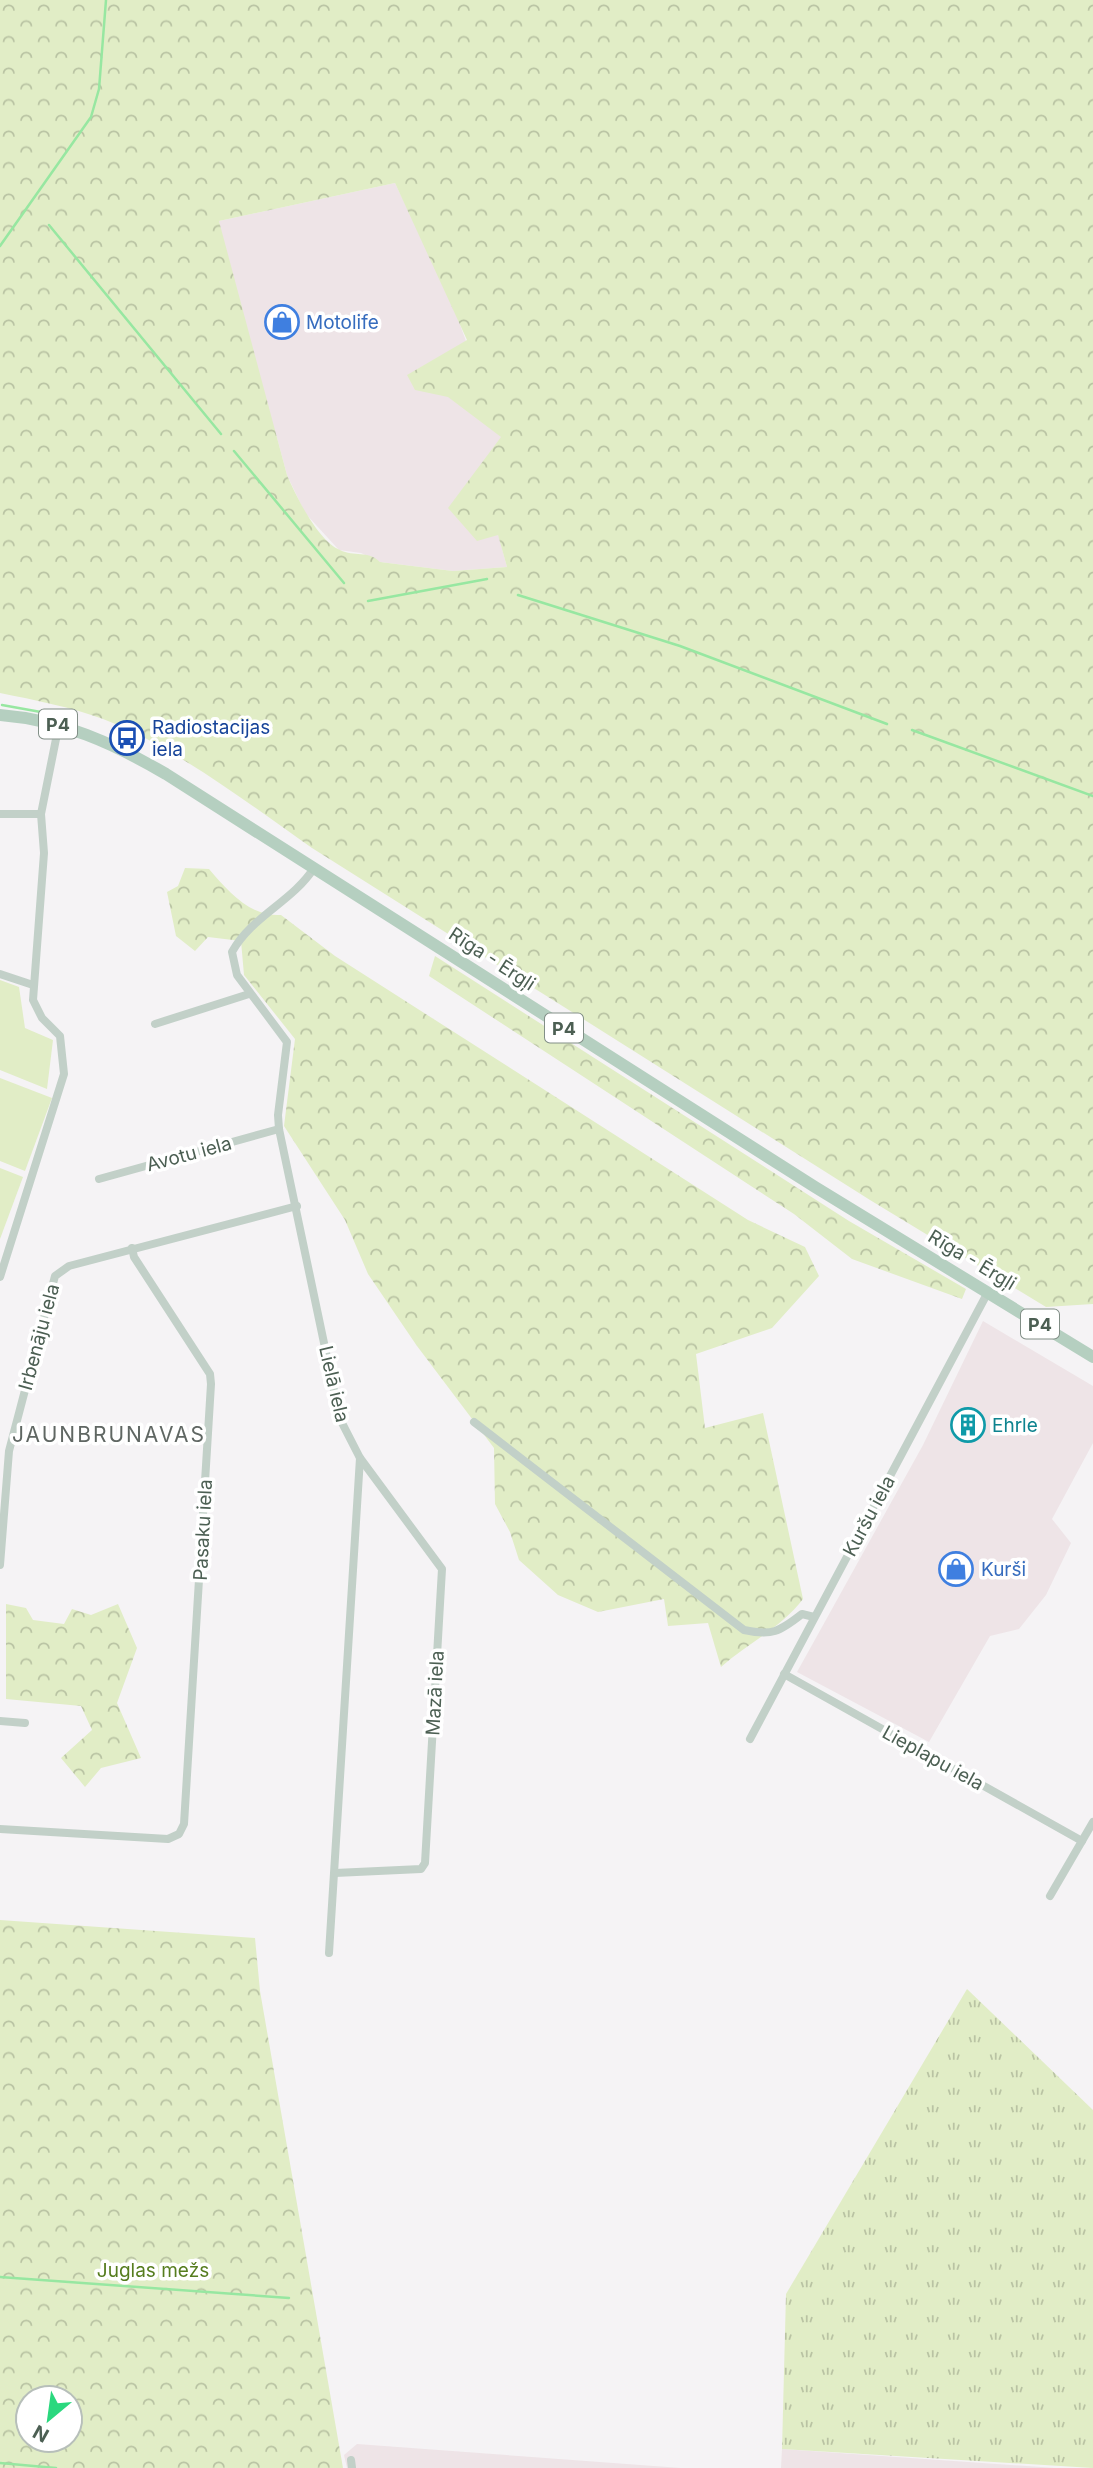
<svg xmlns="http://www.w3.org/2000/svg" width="1093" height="2468" viewBox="0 0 1093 2468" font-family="Inter,sans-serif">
<defs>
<pattern id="grass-tufts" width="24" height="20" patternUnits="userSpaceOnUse" patternTransform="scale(1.75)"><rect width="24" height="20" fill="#e1edc6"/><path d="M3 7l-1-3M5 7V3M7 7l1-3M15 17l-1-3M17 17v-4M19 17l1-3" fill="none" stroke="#b9c3a3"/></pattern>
<pattern id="forest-crowns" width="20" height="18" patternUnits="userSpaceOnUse" patternTransform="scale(1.75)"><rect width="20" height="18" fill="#e1edc6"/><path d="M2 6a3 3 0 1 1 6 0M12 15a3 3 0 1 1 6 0" fill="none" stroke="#b9c3a3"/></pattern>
</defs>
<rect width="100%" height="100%" fill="#f5f3f5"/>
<g fill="#eee4e7">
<path d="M395 183 451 300 501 437 498 534 507 567 453 571 380 562 361 553 339 550 305 513 287 475 276 434 265 436 219 221Z"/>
<path d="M983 1321 1093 1386V1443L1052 1519 1071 1543 1046 1595 1019 1629 990 1636 929 1742 797 1672 923 1445Z"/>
<path d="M357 2444 681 2468H347L344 2455Z"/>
<path d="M782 2449 1055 2468H781Z"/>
</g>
<path fill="url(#grass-tufts)" d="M967 1989 1093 2110V2468L782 2449 786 2294Z"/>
<g fill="url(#forest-crowns)" fill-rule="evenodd">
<path d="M0 0H1093V1304L1046 1307 870 1200 312 848C251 805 172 745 103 719 70 707 35 700 0 693ZM395 183 467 340 407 375 415 390 448 397 501 437 448 508 477 541 498 535 507 567 453 571 380 562C368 550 354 557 340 550 318 541 296 496 287 475L219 221Z"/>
<path d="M185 868 209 869C228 891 250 917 281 915L335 956 748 1220 805 1247 819 1276 772 1328 696 1354 705 1428 763 1413 803 1599C781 1628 748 1643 721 1667L708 1623 668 1626 664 1599 598 1612 558 1595 519 1560 510 1532 495 1504 494 1448 417 1346 368 1274 345 1220 284 1126 295 1039 244 975 241 941 208 937 195 951 176 936 167 892 178 886Z"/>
<path d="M435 956 849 1221 966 1289 962 1299 852 1259 794 1214 429 976Z"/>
<path d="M6 1604 26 1608 33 1620 64 1624 72 1609 91 1615 118 1604 137 1648 117 1703 141 1758 101 1768 85 1787 61 1758 92 1730 81 1706 6 1699Z"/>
<path d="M0 1920 255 1938 260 1991 343 2468H0ZM28 2398H70V2440H28Z"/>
</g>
<g fill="#e1edc6">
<path d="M0 980 19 987 25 1028 53 1040 47 1089 0 1070Z"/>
<path d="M0 1078 52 1098 25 1171 0 1161Z"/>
<path d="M0 1168 23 1177 0 1239Z"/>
</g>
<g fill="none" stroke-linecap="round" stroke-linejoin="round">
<g stroke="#97e7a1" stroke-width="2.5">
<path d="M49 225 221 434"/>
<path d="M0 246 91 117 99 89 106 0"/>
<path d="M234 451 344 583"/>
<path d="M518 595 680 646 887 724"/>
<path d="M368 601 487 579"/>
<path d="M2 705 63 716"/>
<path d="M912 730 1093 796"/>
<path d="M0 2277 289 2298"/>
<path d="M0 2463 56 2468"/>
</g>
<g stroke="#c2d0c8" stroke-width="8">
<path d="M0 814H41L59 724"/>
<path d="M314 868C292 902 252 916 232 952L237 975 287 1042 278 1115 279 1129 340 1419 360 1458 329 1953"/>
<path d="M0 974 33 985"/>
<path d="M155 1024 249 994"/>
<path d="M99 1179 279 1129"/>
<path d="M0 1277 64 1074 60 1036 42 1018 33 1000 44 853 41 814"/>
<path d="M474 1422 744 1630C772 1636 779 1632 802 1614L814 1617"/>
<path d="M0 1565 9 1451 55 1276 69 1266 297 1206"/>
<path d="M784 1674 1082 1841"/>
<path d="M0 1721 25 1723"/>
<path d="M750 1739 988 1292"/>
<path d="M0 1829 168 1839 179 1834 184 1824 211 1384 210 1374 134 1257 132 1248"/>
<path d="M335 1873 421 1869 425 1863 442 1569 360 1458"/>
<path d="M1050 1896 1093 1822"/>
<path d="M351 2460 352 2468"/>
</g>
<path stroke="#b5cfc0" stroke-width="12" d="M0 715C62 720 113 743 166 774L815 1187 1093 1357"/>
</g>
<defs>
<g id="shop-ring" transform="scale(1.75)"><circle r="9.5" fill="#fff" stroke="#3f7fe0" stroke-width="1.5"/><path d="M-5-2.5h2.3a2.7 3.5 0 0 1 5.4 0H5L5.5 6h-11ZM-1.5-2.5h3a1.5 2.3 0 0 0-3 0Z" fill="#3f7fe0"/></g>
<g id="bus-ring" transform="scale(1.75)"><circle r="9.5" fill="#fff" stroke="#1a4fb4" stroke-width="1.5"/><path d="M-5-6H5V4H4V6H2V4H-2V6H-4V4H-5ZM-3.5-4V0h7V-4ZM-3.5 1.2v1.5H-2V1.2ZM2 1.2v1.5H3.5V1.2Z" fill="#1a4fb4"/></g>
<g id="building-ring" transform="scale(1.75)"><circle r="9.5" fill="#fff" stroke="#0f9aa8" stroke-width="1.5"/><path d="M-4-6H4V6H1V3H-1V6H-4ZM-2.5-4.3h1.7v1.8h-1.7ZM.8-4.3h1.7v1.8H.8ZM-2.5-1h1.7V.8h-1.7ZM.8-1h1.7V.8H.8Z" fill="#0f9aa8"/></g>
</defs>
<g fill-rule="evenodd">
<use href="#shop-ring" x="282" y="322"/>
<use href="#bus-ring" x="127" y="738"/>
<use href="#building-ring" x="968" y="1425"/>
<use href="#shop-ring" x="956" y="1569"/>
</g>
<g text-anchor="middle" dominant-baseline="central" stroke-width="7" stroke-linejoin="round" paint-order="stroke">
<g fill="#fff" stroke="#828f87" stroke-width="2">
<rect x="39" y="709.5" width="38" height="29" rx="5"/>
<rect x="545" y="1013.5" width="38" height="29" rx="5"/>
<rect x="1021" y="1309.5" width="38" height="29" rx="5"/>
</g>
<g font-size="18" font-weight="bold" fill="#4c5f53">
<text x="58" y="724">P4</text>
<text x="564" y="1028">P4</text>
<text x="1040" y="1324">P4</text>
</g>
<g font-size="19" fill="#366cbe" stroke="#fff" text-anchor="start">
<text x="306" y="322">Motolife</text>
<text x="981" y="1569">Kurši</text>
</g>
<g font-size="19" fill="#164399" stroke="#fff" text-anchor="start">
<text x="152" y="727">Radiostacijas<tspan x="152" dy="22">iela</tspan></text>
</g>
<g font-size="19" fill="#4c5f53" stroke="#fff">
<text transform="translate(492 959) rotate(33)">Rīga - Ērgļi</text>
<text transform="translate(189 1154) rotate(-15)">Avotu iela</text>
<text transform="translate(972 1260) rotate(31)">Rīga - Ērgļi</text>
<text transform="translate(39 1337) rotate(-75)">Irbenāju iela</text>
<text transform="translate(334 1384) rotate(77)">Lielā iela</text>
<text transform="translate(869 1516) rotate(-62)">Kuršu iela</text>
<text transform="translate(203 1530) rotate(-87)">Pasaku iela</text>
<text transform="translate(435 1693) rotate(-87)">Mazā iela</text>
<text transform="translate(933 1758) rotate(29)">Lieplapu iela</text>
</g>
<g font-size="19" fill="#0d838f" stroke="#fff" text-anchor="start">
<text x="992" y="1425">Ehrle</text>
</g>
<g font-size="19" fill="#567d1f" stroke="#fff">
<text x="153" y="2270">Juglas mežs</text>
</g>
<g font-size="21" letter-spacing="2" fill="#606763" stroke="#fff">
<text x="109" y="1434">JAUNBRUNAVAS</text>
</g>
</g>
<g transform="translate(49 2419) rotate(209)"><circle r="33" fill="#ffffff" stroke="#b7bfba" stroke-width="2"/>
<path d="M0-5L12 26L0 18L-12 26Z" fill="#2ad87e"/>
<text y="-10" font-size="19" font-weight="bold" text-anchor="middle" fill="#4c5f53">N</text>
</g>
</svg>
